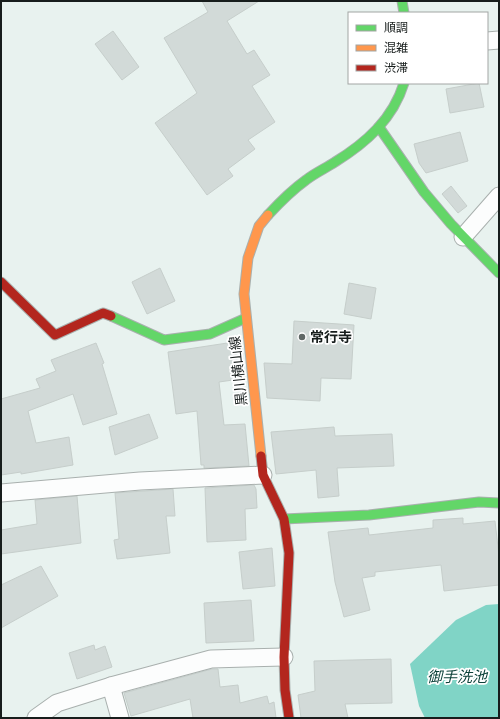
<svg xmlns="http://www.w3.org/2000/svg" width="500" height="719" viewBox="0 0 500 719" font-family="'Asap Condensed','Noto Sans JP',sans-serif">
<rect width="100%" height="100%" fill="#e8f2ef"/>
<path fill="#80d4c6" d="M499 604V718H425L419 706 410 664 456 620 486 605Z"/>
<g fill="#d2dad8" stroke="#c6cecb">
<path d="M202 1H259L227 21 247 54 254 50 270 75 252 86 275 122 248 140 255 149 228 169 233 176 207 195 155 123 197 93 164 38 208 12Z"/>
<path d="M113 31 139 67 122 80 95 44Z"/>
<path d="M479 83 484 107 450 113 446 89Z"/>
<path d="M460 132 468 161 426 173 419 163 414 144Z"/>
<path d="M451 186 467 206 458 213 442 194Z"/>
<path d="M160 268 175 301 147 314 132 282Z"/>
<path d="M349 283 376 288 371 319 344 314Z"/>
<path d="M294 321 354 325 351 379 321 378 320 401 267 398 264 363 292 364Z"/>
<path d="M234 342 237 361H238L240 379 219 382 224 425 245 424 249 466 204 468V465H201L197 411 176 414 168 352Z"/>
<path d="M96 343 104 363 102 364 117 414 83 425 73 394 28 411 36 443 69 437 73 465 21 474V472L1 475V399L40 388 36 379 56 371 51 360Z"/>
<path d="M149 414 158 438 115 455 109 427Z"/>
<path d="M334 427 335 436 392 434 394 466 337 468 339 496 318 498 316 470 276 474 271 432Z"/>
<path d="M254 485 256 489 257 508 245 509 246 540 207 542 205 488Z"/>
<path d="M173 489 175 516H166L170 553 117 559 114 540 119 539 115 493Z"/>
<path d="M77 496 81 543 1 554V530L37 524 35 500Z"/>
<path d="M463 518V524L495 521 499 556V585L444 591 441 565 375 572V576L362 578 370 610 344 617 335 582 328 532 368 528 369 535 433 528V520Z"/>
<path d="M272 548 275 586 243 589 239 552Z"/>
<path d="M41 566 58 596 1 628V585Z"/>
<path d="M251 600 254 641 206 643 204 603Z"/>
<path d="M94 645 95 650 105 646 112 667 77 679 69 653Z"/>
<path d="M391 659 392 703 345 704 348 718H301L298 695 315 691 314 661Z"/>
<path d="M212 669H218L220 687 238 685 240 703 267 696 269 704 274 702 276 718H193L190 699 131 716 124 693Z"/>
</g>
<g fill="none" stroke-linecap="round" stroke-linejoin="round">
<g stroke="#a9b0ae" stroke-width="19">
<g id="street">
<path d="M487 41 499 40"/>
<path d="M463 237 499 196"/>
<path d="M1 493 140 481 263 475"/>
<path d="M111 686 120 718"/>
<path d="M36 718 57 703 111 686 211 659 284 657"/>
</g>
</g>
<g stroke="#a9b0ae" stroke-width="11">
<g id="fast">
<path d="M402 1 404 13"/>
<path d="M378 128 381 130 424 192 451 224 499 273"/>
<path d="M268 215C280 202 292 190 306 180 315 173 326 168 335 162 366 143 393 119 404 83"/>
<path d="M111 316 164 340 210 334 246 318"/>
<path d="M284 519 369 515 479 502 499 503"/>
</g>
</g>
<g stroke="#a9b0ae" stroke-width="11">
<path id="slow" d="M261 456 244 294 248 258 259 226 268 215"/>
</g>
<g stroke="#a9b0ae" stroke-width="11">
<g id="jam">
<path d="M1 282 55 335 103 313 111 316"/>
<path d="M261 456 263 475 284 519 289 553 284 657 285 690 289 718"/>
</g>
</g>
<use href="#street" stroke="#fcfdfd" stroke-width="17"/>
<use href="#fast" stroke="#63d668" stroke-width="9"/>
<use href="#slow" stroke="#ff974d" stroke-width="9"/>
<use href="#jam" stroke="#b3261e" stroke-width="9"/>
</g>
<circle fill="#606866" stroke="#fff" stroke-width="1.5" cx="302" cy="337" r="4"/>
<g text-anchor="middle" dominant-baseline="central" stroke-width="3.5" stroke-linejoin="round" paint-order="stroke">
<g font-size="14" font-weight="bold" fill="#171d1c" stroke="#fff" text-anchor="start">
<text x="310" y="337">常行寺</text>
</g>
<g font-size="14" fill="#171d1c" stroke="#fff">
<text transform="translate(238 371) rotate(-96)">黒川横山線</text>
</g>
<g font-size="15" font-style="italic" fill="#0c4139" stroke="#fff">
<text x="457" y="676">御手洗池</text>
</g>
</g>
<rect width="500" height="719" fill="none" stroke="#171d1c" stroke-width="4"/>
<rect x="348" y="12" width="140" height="72" fill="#ffffff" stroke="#a2a5a4"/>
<rect x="356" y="25" width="20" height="6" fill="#63d668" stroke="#a2a5a4"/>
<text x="384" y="32" font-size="12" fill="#171d1c">順調</text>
<rect x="356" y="45" width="20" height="6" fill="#ff974d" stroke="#a2a5a4"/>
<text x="384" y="52" font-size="12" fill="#171d1c">混雑</text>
<rect x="356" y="65" width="20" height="6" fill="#b3261e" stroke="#a2a5a4"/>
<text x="384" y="72" font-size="12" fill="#171d1c">渋滞</text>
</svg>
